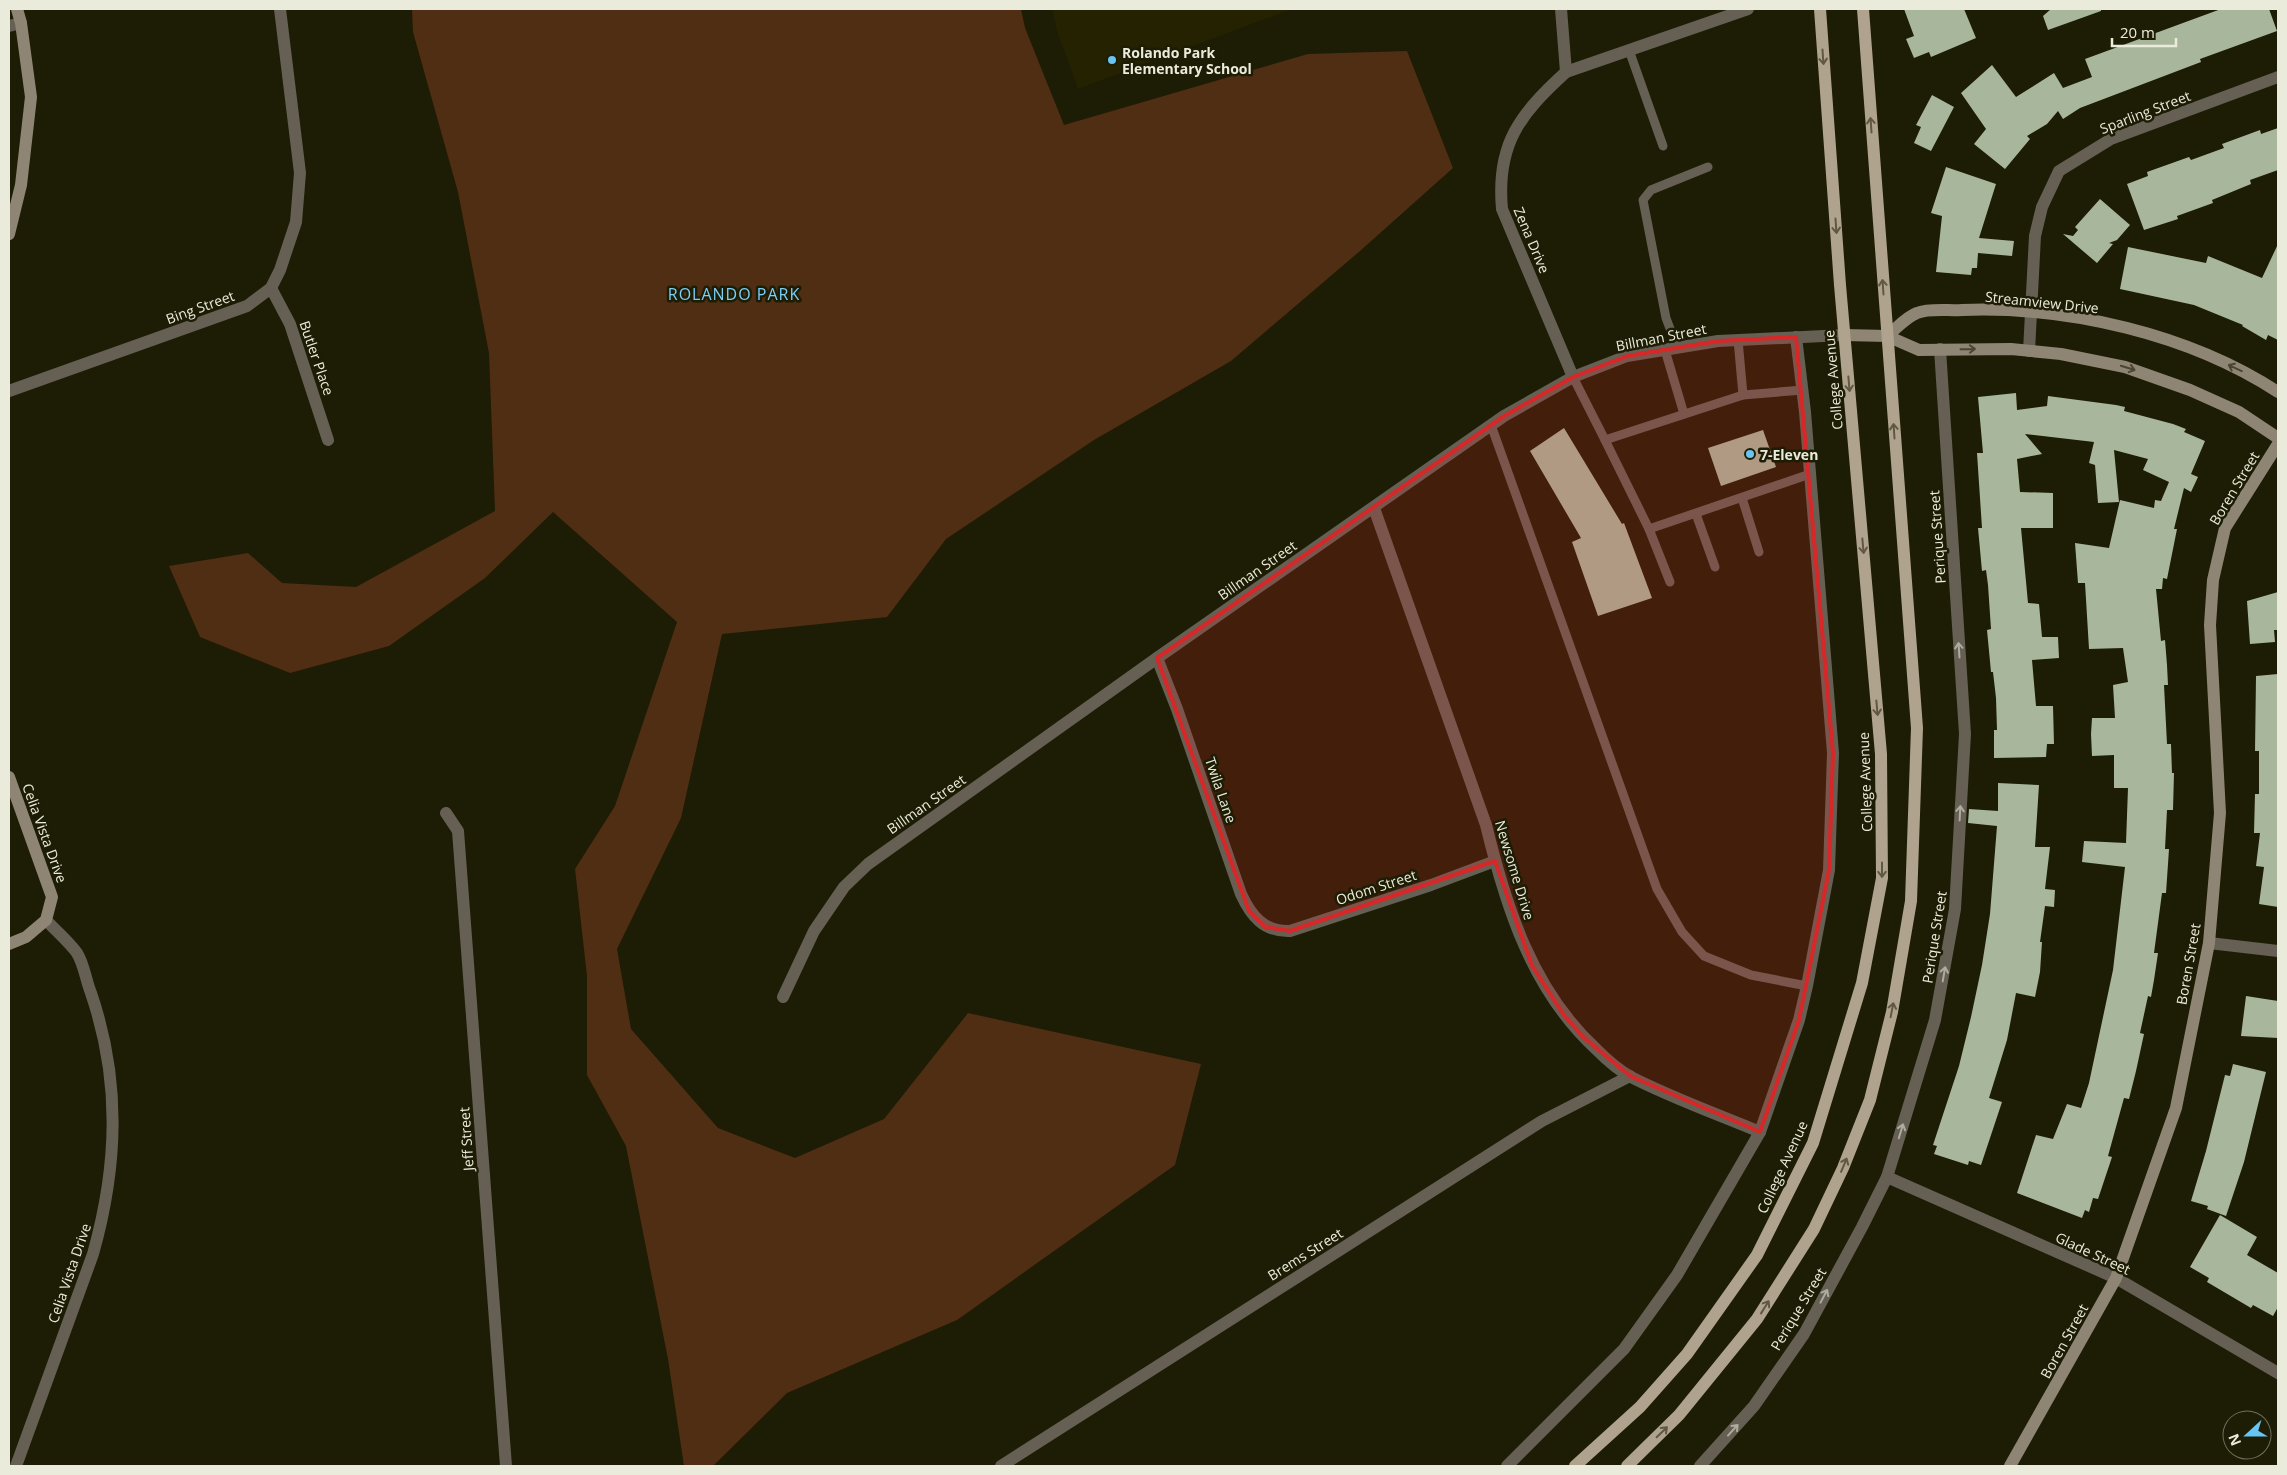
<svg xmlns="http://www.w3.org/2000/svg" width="2287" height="1475" viewBox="0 0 2287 1475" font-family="'Open Sans',sans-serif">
<rect width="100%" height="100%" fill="#1d1c04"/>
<path fill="#242201" d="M1052 9H1292L1078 89 1057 31Z"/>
<path fill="#502e13" d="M412 9H1021L1025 28 1064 125 1308 54 1407 51 1453 168 1360 251 1231 361 1094 440 946 539 887 617 722 634 681 818 617 949 631 1029 718 1128 795 1158 884 1119 968 1013 1201 1064 1175 1165 957 1320 787 1393 713 1466H684L668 1359 626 1146 587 1075V976L575 869 615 806 677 622 553 512 485 578 389 646 290 673 200 637 169 566 248 553 282 583 356 587 495 511 489 353 458 192 413 32Z"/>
<g fill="#a8b79c">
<path d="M1904 9H1964L1976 38 1931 57 1929 52 1914 58 1906 39 1914 36Z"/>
<path d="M2051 9H2101V11L2048 30 2043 16Z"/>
<path d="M2221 9H2269L2277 31 2200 59 2201 62 2080 108 2063 119 2058 111 2047 124 2027 136 2030 139 2005 169 1974 144 1986 129 1961 93 1992 65 2016 97 2054 73 2063 88 2092 77 2085 59Z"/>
<path d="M1932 95 1954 107 1931 151 1914 143 1921 127 1916 125Z"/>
<path d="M2278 128V170L2250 180 2251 184 2212 200 2213 203 2177 216 2178 219 2144 230 2127 184 2148 176 2147 172 2189 157 2191 160 2224 148 2222 144 2260 130 2261 134Z"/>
<path d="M1946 167 1996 184 1979 238 2014 241 2012 256 1978 253 1977 268H1972L1971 275 1936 272 1942 216 1931 213Z"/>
<path d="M2100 199 2130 225 2117 240 2109 243 2113 244 2097 263 2063 234 2073 236 2078 230 2075 227Z"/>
<path d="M2278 244V340L2268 335 2266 340 2242 326 2243 325 2194 305 2120 289 2128 247 2206 263 2208 256 2262 278Z"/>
<path d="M2016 393 2017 410 2047 406 2048 396 2116 405 2125 407 2124 411 2173 424 2186 429 2184 432 2205 441 2191 474 2198 477 2191 492 2184 488 2174 529H2177L2167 579 2163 578 2162 589H2156L2161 641 2165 640 2167 665 2168 685H2164L2167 744H2171L2172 773H2174L2173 810H2167L2165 849H2169L2168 864 2166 893H2162L2154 953H2158L2154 980 2151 997 2148 996 2140 1033 2144 1034 2136 1071 2129 1099 2124 1098 2108 1156 2112 1157 2098 1199 2093 1198 2089 1212 2085 1210 2082 1218 2017 1193 2036 1135 2053 1139 2067 1104 2081 1108 2089 1083 2113 970 2125 867 2082 862 2084 841 2126 843 2128 788H2114V755L2092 756 2091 734 2092 718H2115L2113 685 2128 682 2123 648 2089 649 2085 583H2078L2075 543 2109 548 2120 500 2154 508 2155 500 2161 501 2169 482 2143 470 2148 459 2114 450 2119 502 2098 503 2095 465 2089 463 2094 442 2025 434 2042 454 2017 459 2020 492 2053 493V528H2021L2028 603 2039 604 2042 637H2058L2059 658 2032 660 2036 706H2053L2054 744H2047L2046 757 1994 758V730H1997L1996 698 1993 672H1991L1987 630 1991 629 1988 585 1986 570 1982 571 1978 528H1982L1977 453H1983L1978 397Z"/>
<path d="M1564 428 1622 524 1624 523 1652 598 1598 616 1572 542 1581 538 1530 451Z"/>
<path d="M1763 430 1776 467 1721 486 1708 448Z"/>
<path d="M2278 592V630H2274L2275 642 2250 644 2247 601Z"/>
<path d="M2278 674V907L2259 904 2264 867 2256 866 2260 833H2254L2255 794H2259V751H2255L2256 676Z"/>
<path d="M1998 783 2039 785 2035 847H2050L2045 889 2055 890 2054 907 2045 906 2040 942H2042L2040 972 2035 997 2016 993 2007 1040 1989 1098 2002 1102 1981 1165 1969 1161 1968 1165 1934 1154 1937 1146 1933 1145 1959 1066 1971 1017 1982 965 1990 914 1997 826 1968 823 1969 809 1998 811Z"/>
<path d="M2246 996 2278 1001V1038L2241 1036Z"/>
<path d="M2233 1064 2266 1072 2244 1162 2226 1216 2207 1209 2208 1206 2191 1201 2206 1151 2225 1075 2230 1076Z"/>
<path d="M2220 1215 2257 1237 2247 1255 2278 1273V1307L2273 1316 2253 1305 2251 1308 2207 1282 2209 1278 2190 1267Z"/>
</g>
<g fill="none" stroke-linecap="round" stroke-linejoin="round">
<g stroke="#655f54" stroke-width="9">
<path d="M1629 50 1663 146"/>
<path d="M1738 340 1743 395"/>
<path d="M1677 347 1666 318 1643 200 1651 190 1708 167"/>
<path d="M1665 350 1684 414"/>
<path d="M1573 377 1605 440 1743 395 1803 390"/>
<path d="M1491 425 1657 889 1682 932 1704 956 1751 975 1807 986"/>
<path d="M1605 440 1649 529 1670 582"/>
<path d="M1742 498 1759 552"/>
<path d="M1696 514 1715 567"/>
<path d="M1649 529 1810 474"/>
</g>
<g stroke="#655f54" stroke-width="12">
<path d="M1561 9 1566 72C1520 114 1496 144 1502 209L1573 377"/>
<path d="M9 26 21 23"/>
<path d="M1566 72 1748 9"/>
<path d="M271 288 290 324 328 440"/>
<path d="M2029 351 2035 236 2042 207 2059 171 2111 139 2278 77"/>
<path d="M9 391 247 306 271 288 280 270 296 222 300 173 280 9"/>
<path d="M1374 508 1486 825C1506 907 1532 990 1596 1049 1606 1059 1618 1070 1631 1077 1672 1098 1717 1114 1760 1132"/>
<path d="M1157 658 1177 709 1241 894C1251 916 1264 932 1290 931L1431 885 1495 861"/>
<path d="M446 813 458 831 506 1466"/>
<path d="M2209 943 2278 951"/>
<path d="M783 997 814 931 844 887 868 864 1157 658 1504 416 1573 377 1627 356 1718 341 1844 335"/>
<path d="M1887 1177 2116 1278 2278 1373"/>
<path d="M16 1466 93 1254C118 1165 121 1081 91 993 86 981 84 964 77 953 68 941 56 931 46 920"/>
<path d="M1001 1466 1542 1121 1630 1076"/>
<path d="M1507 1466 1624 1349 1677 1275 1760 1132 1799 1020 1807 986 1829 870 1833 753 1805 412 1796 337"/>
<path d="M1700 1466 1754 1406 1804 1334 1862 1227 1887 1177 1935 1020 1955 909 1965 734 1940 349"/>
</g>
<g stroke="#8f8574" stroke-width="12">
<path d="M9 234 21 185 31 97 21 23 17 9"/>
<path d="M1844 335 1887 336 1919 350 2011 349 2061 354 2125 367 2190 390 2239 412 2278 438"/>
<path d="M1887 336C1896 329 1906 317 1917 313 1929 308 1949 311 1962 310 2068 306 2189 334 2278 392"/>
<path d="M9 777 52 897 46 920 26 937 9 944"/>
<path d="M2010 1466 2116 1278 2176 1108 2209 943 2220 813 2210 625 2213 580 2225 528 2278 444"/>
</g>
<g stroke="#b0a38d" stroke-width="12">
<path d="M1575 1466 1640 1407 1687 1354 1757 1255 1813 1143 1862 983 1882 878 1881 754 1840 285 1820 9"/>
<path d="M1627 1466 1679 1415 1757 1319 1814 1229 1843 1168 1870 1100 1892 1012 1911 901 1917 728 1863 9"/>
</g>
</g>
<defs><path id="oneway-shaft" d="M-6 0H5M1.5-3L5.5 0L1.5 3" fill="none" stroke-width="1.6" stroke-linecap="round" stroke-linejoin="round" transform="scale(1.25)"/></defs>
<g stroke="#5f5942">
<use href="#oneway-shaft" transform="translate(1823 57) rotate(86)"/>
<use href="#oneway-shaft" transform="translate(1871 125) rotate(-94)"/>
<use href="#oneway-shaft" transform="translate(1836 226) rotate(86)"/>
<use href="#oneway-shaft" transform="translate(1883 287) rotate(-94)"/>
<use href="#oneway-shaft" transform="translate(1849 384) rotate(85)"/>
<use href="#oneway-shaft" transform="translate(1894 431) rotate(-94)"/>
<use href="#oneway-shaft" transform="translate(1863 546) rotate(85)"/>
<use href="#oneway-shaft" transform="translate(1877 708) rotate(85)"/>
<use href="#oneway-shaft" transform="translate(1882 870) rotate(90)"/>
<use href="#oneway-shaft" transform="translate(1892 1010) rotate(-79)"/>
<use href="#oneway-shaft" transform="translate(1844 1165) rotate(-67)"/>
<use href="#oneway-shaft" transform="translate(1765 1307) rotate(-58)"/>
<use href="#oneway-shaft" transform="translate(1662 1432) rotate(-44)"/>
</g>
<g stroke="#4b4631">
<use href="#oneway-shaft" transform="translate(1968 349) rotate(-1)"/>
<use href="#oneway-shaft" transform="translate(2128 368) rotate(17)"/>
<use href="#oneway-shaft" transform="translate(2235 368) rotate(-155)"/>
</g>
<g stroke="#afac9e">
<use href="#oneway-shaft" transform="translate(1959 650) rotate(-94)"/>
<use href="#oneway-shaft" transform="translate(1960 813) rotate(-87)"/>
<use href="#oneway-shaft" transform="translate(1944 974) rotate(-80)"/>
<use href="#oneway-shaft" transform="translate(1901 1131) rotate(-73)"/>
<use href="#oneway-shaft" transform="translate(1824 1296) rotate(-62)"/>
<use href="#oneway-shaft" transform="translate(1733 1430) rotate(-48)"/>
</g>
<path fill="#d62828" fill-opacity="0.2" stroke="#d62828" stroke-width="4" stroke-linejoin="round" d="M1796 337 1833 753 1829 870 1799 1020 1760 1132 1630 1076 1583 1037 1563 1014 1532 966 1495 861 1290 931 1265 927 1249 911 1157 658 1504 416 1573 377 1627 356 1718 341Z"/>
<g fill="#68c4f0" stroke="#1d1c04" stroke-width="2">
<circle cx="1112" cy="60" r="5"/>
<circle cx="1750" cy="454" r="5"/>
</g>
<g text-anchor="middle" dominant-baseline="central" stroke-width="5" stroke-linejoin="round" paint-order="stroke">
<g font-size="14" font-weight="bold" fill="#ebebdb" stroke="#1d1c04" text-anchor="start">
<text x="1122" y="52">Rolando Park<tspan x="1122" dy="16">Elementary School</tspan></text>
<text x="1760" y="454">7-Eleven</text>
</g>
<g font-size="14" fill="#ebebdb" stroke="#1d1c04">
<text transform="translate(2145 112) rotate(-21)">Sparling Street</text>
<text transform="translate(1532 240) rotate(67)">Zena Drive</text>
<text transform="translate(2042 302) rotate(6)">Streamview Drive</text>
<text transform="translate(200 307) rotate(-20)">Bing Street</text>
<text transform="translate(1661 337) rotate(-11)">Billman Street</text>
<text transform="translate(317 358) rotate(71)">Butler Place</text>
<text transform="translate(1833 380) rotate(-95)">College Avenue</text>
<text transform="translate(2234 488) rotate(-59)">Boren Street</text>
<text transform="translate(1937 537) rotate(-94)">Perique Street</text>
<text transform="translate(1257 570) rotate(-35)">Billman Street</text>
<text transform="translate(1865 782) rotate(-92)">College Avenue</text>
<text transform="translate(1221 790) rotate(71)">Twila Lane</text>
<text transform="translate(926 804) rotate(-35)">Billman Street</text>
<text transform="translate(45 833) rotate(70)">Celia Vista Drive</text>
<text transform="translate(1515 870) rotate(73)">Newsome Drive</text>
<text transform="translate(1376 887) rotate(-18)">Odom Street</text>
<text transform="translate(1934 937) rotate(-81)">Perique Street</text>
<text transform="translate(2188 964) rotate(-80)">Boren Street</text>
<text transform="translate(466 1139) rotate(-94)">Jeff Street</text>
<text transform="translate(1782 1167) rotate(-65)">College Avenue</text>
<text transform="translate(2093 1253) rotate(25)">Glade Street</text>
<text transform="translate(1305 1254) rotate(-32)">Brems Street</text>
<text transform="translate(69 1273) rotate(-71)">Celia Vista Drive</text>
<text transform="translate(1798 1309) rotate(-59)">Perique Street</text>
<text transform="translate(2064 1341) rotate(-61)">Boren Street</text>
</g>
<g font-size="16" letter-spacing="1" fill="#7bcff8" stroke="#1d1c04">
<text x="734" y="294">ROLANDO PARK</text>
</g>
</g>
<rect width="2287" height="1475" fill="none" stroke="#ebebdb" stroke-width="20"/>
<g transform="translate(2247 1435) rotate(249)"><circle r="24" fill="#1d1c04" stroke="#6f6f5a"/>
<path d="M0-4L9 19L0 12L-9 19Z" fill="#68c4f0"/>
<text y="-8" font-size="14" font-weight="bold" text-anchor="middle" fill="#ebebdb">N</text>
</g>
<path d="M2112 38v8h64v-8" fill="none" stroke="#ebebdb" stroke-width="2.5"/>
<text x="2120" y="38" font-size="15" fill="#ebebdb" stroke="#1d1c04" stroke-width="4" paint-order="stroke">20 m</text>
</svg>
